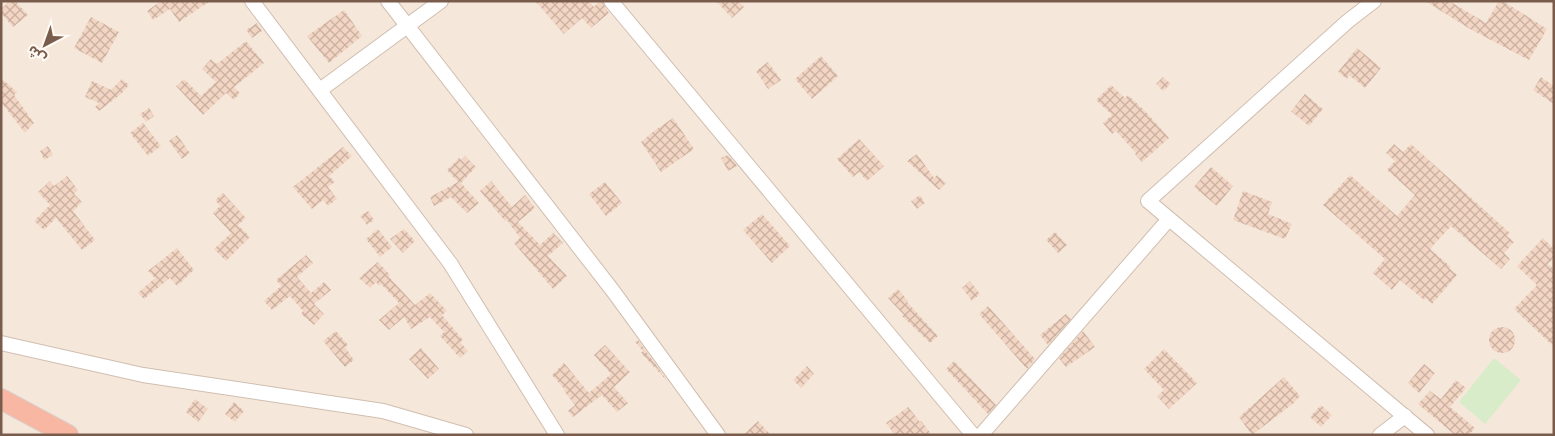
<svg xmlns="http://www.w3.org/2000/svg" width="1555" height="436" viewBox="0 0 1555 436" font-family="'Open Sans','Noto Sans Arabic',sans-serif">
<defs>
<pattern id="building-cross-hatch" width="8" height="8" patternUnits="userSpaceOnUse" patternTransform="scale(1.25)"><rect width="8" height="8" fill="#f3d5c3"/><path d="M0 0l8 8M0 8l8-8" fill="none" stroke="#cab0a1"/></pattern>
</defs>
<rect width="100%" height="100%" fill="#fdf6ec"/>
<rect fill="#f5e8da" x="1" y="1" width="1553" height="434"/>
<path fill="#d8ecc9" d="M1494 358 1521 380 1485 424 1459 402Z"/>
<g fill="url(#building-cross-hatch)">
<path d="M10 1H15L28 15 13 27 1 13V9Z"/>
<path d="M161 1H210L179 22 170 9 153 20 147 11Z"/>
<path d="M535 1H589L594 7 600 1H602L609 13 591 28 582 18 564 34Z"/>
<path d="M716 1H738L744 7 732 18Z"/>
<path d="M1425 1H1449L1486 23 1499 1H1503L1547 29 1529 60 1470 29Z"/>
<path d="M344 10 362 36 329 63 307 36Z"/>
<path d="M91 17 119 32 102 63 74 48Z"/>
<path d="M257 23 262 31 252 38 246 30Z"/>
<path d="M246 41 264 63 234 87 240 93 234 100 226 93 203 115 176 86 184 79 201 96 216 82 202 69 211 59 217 64Z"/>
<path d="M1357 48 1381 68 1365 88 1349 75 1347 79 1338 72Z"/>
<path d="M821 56 838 76 812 99 795 79Z"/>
<path d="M768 62 781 80 768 89 756 71Z"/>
<path d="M1163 77 1171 84 1163 91 1156 84Z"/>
<path d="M1541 77 1554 86V104L1533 90Z"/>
<path d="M1 78 17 92 14 95 34 123 25 133 1 102Z"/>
<path d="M122 79 129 85 121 94 99 111 95 107 99 103 85 97 92 81 111 90Z"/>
<path d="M1111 85 1125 98 1128 95 1146 112 1169 138 1142 162 1135 154 1136 153 1116 131 1112 134 1103 123 1112 115 1096 100Z"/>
<path d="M1305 94 1323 109 1309 126 1291 111Z"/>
<path d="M149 108 154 116 146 122 140 114Z"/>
<path d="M673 118 694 149 661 172 641 142 654 131Z"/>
<path d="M143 123 161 146 148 156 130 133Z"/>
<path d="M177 135 190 153 182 159 169 141Z"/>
<path d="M859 139 884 166 867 181 859 172 853 177 837 159Z"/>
<path d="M1394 144 1403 152 1411 144 1510 233 1507 236 1514 242 1504 253 1510 259 1501 269 1451 226 1430 249 1451 267 1449 268 1457 275 1432 304 1426 298 1424 300 1400 280 1392 290 1373 273 1385 259 1323 205 1350 175 1397 216 1415 195 1387 170 1395 161 1386 153Z"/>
<path d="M48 146 53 155 44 160 40 151Z"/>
<path d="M343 147 352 156 329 176 335 182 328 187 337 199 328 206 323 200 312 209 293 187Z"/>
<path d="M917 154 934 178 937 175 946 183 939 190 907 161Z"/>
<path d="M728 155 737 166 728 171 721 158Z"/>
<path d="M465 156 476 167 461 183 479 203 467 213 451 197 434 206 430 197 458 182 447 170 459 158 461 160Z"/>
<path d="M1211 167 1233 186 1217 206 1194 187Z"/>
<path d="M67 176 78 190 74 194 82 202 73 211 95 240 82 250 56 218 44 230 34 221 50 205 38 192 50 181 54 186Z"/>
<path d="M491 181 512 207 525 195 535 208 518 222 540 245 553 233 563 243 548 256 567 276 553 289 514 243 520 238 507 220 505 221 480 191Z"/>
<path d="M605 182 622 203 606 216 589 194Z"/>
<path d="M1243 191 1272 202 1268 214 1292 224 1285 239 1233 220Z"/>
<path d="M223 193 246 218 238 225 250 237 226 261 214 249 231 233 213 213 220 206 215 200Z"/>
<path d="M920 195 925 203 917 209 911 201Z"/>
<path d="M368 211 374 220 367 225 360 216Z"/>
<path d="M762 214 790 246 772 263 743 230Z"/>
<path d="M378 229 392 247 380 257 366 239Z"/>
<path d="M404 229 415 241 403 253 390 239Z"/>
<path d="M1055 232 1067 245 1058 253 1046 240Z"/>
<path d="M1543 238 1554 249V258L1548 264 1554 269V347L1514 309 1537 285 1517 266Z"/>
<path d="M177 248 194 270 177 286 170 278 144 299 138 293 155 278 148 271Z"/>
<path d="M306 255 313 263 297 277 311 293 324 282 331 290 314 304 324 314 314 325 301 314 303 311 290 296 272 310 264 301 281 286 276 280Z"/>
<path d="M378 262 390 275 389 277 415 305 430 293 447 311 442 315 463 340 460 342 468 351 460 358 440 336 444 332 430 317 411 329 404 317 389 330 379 320 399 303 381 284 379 286 376 282 370 288 359 278Z"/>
<path d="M970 281 980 294 972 301 962 288Z"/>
<path d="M898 289 908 301 907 302 938 336 930 343 902 316 904 315 888 298Z"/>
<path d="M988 306 1035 359 1027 369 979 314Z"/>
<path d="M1066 314 1071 319 1048 345 1040 335Z"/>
<circle cx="1502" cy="340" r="13"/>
<path d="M336 331 348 345 345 347 354 360 345 367 323 341Z"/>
<path d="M1083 331 1095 347 1066 367 1059 358Z"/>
<path d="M638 340 669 383 641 353 643 351 635 342Z"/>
<path d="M605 345 630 372 614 387 628 403 617 412 602 395 573 417 568 411 575 405 564 391 565 390 552 375 564 363 589 393 611 374 594 355Z"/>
<path d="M421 348 439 369 428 379 409 359Z"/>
<path d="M1164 349 1197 383 1169 409 1157 396 1164 390 1144 369Z"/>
<path d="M954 361 996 405 988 414 946 369Z"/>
<path d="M1424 364 1435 373 1419 393 1408 383Z"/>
<path d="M807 366 814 374 801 388 793 380Z"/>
<path d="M1284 377 1300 396 1294 403 1252 435 1239 417Z"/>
<path d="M1456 380 1466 388 1450 407 1475 428 1469 435H1455L1418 404 1430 391 1441 399Z"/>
<path d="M195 399 208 409 198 422 186 412Z"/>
<path d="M234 402 244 411 235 422 225 414Z"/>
<path d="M1321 405 1332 415 1321 427 1310 417Z"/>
<path d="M908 407 920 422 921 421 932 435H895L886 423Z"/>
<path d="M758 421 771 435H743Z"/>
</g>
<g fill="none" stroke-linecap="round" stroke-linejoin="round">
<g stroke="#d1beb0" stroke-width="16">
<g id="minor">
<path d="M252 1 450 263 557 435"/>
<path d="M388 1 613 291 718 435"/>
<path d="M611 1 973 435"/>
<path d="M1374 1 1348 21 1148 201 1427 435"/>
<path d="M320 90 441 1"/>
<path d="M1 343 143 375 383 411 466 435"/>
<path d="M981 435 1169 219"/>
<path d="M1380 435 1405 416"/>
</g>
</g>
<g stroke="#dad1cd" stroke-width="22">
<path id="highway" d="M1 399 68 435"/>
</g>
<use href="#minor" stroke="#fff" stroke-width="14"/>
<use href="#highway" stroke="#f7b7a3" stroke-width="20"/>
</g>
<rect width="1555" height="436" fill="none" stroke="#7a5c4d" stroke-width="5"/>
<g transform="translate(45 45) rotate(221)" stroke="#fffaf3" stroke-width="4" paint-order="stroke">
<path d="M0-4L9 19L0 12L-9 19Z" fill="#7a5c4d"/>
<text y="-8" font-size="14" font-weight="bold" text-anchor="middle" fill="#7a5c4d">ش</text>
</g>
</svg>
